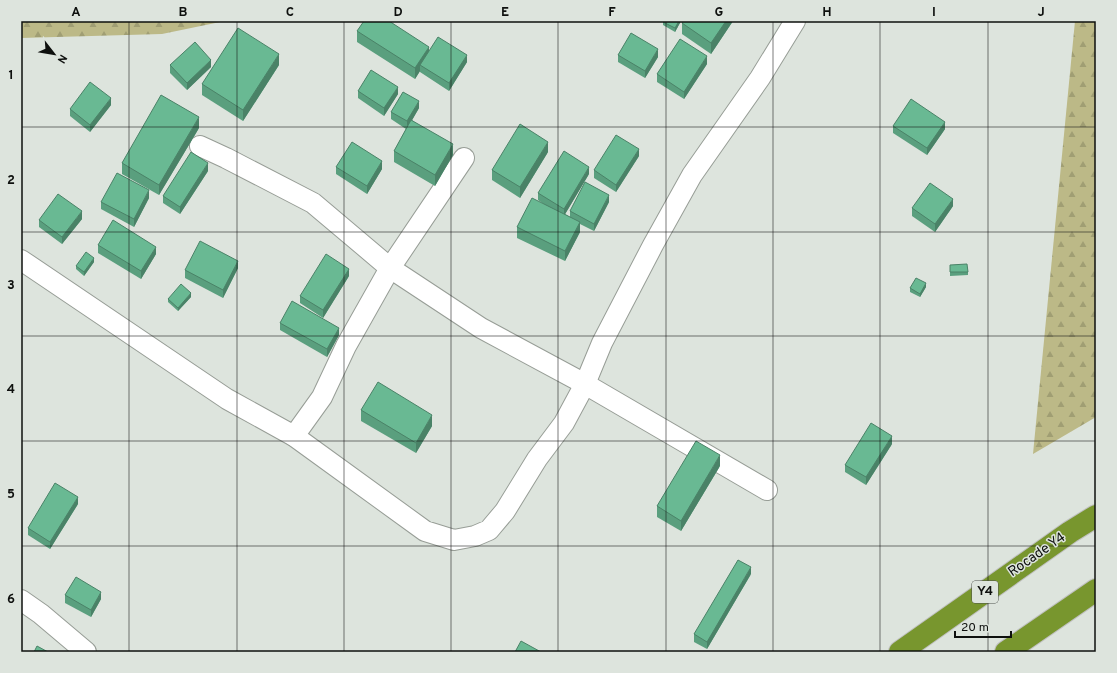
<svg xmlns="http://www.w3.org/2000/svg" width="1117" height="673" viewBox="0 0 1117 673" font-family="Overpass,sans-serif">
<defs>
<pattern id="forest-firs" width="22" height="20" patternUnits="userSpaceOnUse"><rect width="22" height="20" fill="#bcb987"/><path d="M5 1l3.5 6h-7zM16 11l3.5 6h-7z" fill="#a09e73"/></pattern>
</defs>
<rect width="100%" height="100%" fill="#dde4dd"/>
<g fill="url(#forest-firs)">
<path d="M21 21H225L162 34 21 38Z"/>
<path d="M1075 21H1096V417L1033 454Z"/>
</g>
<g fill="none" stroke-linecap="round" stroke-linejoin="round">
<g stroke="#979d96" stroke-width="22">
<g id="street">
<path d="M200 146 226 158 313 203 390 268 481 328 585 384 767 490"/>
<path d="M21 260 227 399 294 436 425 531 454 540 475 536 489 530 505 511 537 459 564 423 585 384 602 343 653 245 692 175 760 78 795 21"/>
<path d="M294 436 322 397 346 346 390 268 464 158"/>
<path d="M21 600 41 614 86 652"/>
</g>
</g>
<g stroke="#c0c1c0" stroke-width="24">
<g id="highway">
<path d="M900 652 1070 532 1096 516"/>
<path d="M1006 652 1096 590"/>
</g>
</g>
<use href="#street" stroke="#fff" stroke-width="20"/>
<use href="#highway" stroke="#78962e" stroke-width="22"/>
</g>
<g fill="#5a9f7e">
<path d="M681 21 675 32 663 25V22Z"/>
<path d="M683 21H733L711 54 682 34V23Z"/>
<path d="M357 31 429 52 467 62 449 91 420 72V71L415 79 357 42Z"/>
<path d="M618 55 658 57 645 78 618 62Z"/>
<path d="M707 64 684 99 657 82V74Z"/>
<path d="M170 65 211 67 187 90 170 73Z"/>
<path d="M279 65 243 121 202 95V84Z"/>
<path d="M358 91 398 94 384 116 358 98Z"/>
<path d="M111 105 90 132 70 116V109Z"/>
<path d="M419 108 412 120 453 155 435 186 394 162V151L406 129 391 119V112Z"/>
<path d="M893 126 945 129 927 155 893 133Z"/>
<path d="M199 128 159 195 122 174V163Z"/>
<path d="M548 152 520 198 492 180V170Z"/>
<path d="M639 156 616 192 594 178V170Z"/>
<path d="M336 167 382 169 367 194 336 174Z"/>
<path d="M208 171 180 214 163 203V196Z"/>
<path d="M589 174 565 214 570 217V211L609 202 594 231 580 224V232L565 261 517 238V227L545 205 538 200V193Z"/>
<path d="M149 198 134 227 101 209V202Z"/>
<path d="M953 206 935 232 912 216V208Z"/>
<path d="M82 219 62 244 39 227V220Z"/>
<path d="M98 245 156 254 141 279 98 253Z"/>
<path d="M94 262 84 276 76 269V266Z"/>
<path d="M950 265 968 272V275L950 276Z"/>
<path d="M238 268 223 298 185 278V270Z"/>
<path d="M349 276 323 318 300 303V296Z"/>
<path d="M926 287 920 297 910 292V288Z"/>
<path d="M191 297 178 311 168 302V299Z"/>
<path d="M280 323 339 335 327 357 280 330Z"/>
<path d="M361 410 432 426 416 453 361 421Z"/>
<path d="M892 444 866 485 845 472V465Z"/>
<path d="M720 466 681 531 657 517V506Z"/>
<path d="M78 504 50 549 28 535V528Z"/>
<path d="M751 574 707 649 694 642V634Z"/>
<path d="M65 595 101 599 91 617 65 603Z"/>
</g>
<g fill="#4a8267">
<path d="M679 21H681L675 32V28Z"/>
<path d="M726 21H733L711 54V43Z"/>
<path d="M429 47V57L420 65V71L415 79V68Z"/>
<path d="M658 49V57L645 78V71Z"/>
<path d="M279 54V65L243 121V110Z"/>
<path d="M467 55V62L449 91V83Z"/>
<path d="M707 56V64L684 99V92Z"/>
<path d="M211 60V67L187 90V83Z"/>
<path d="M398 87V94L384 116V108Z"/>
<path d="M111 98V105L90 132V125Z"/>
<path d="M419 101V108L407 129V121Z"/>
<path d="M199 117V128L159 195V185Z"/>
<path d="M945 122V129L927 155V148Z"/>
<path d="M548 142V152L520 198V187Z"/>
<path d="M453 144V155L435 186V175Z"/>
<path d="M639 149V156L616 192V185Z"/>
<path d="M382 161V169L367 194V186Z"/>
<path d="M208 163V171L180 214V207Z"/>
<path d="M589 167V174L564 216V209Z"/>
<path d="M149 190V198L134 227V219Z"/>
<path d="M609 195V202L594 231V224Z"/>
<path d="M953 199V206L935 232V224Z"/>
<path d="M82 211V219L62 244V237Z"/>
<path d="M580 222V232L565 261V251Z"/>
<path d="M156 247V254L141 279V271Z"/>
<path d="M94 258V262L84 276V272Z"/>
<path d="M238 261V268L223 298V290Z"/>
<path d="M349 269V276L323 318V310Z"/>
<path d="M926 283V287L920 297V294Z"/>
<path d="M191 293V297L178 311V308Z"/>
<path d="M339 328V335L327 357V349Z"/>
<path d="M432 415V426L416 453V443Z"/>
<path d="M892 436V444L866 485V477Z"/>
<path d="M720 455V466L681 531V521Z"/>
<path d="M78 497V504L50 549V542Z"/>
<path d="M751 567V574L707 649V642Z"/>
<path d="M101 592V599L91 617V610Z"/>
</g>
<g fill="#69b993" stroke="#4a8267">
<path d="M364 21H389L429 47 415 68 357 31Z"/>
<path d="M663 21H679L675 28 663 22Z"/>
<path d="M683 21H726L711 43 682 23Z"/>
<path d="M238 28 279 54 243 110 202 84Z"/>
<path d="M631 33 658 49 645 71 618 55Z"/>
<path d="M438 37 467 55 449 83 420 65Z"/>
<path d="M680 39 707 56 684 92 657 74Z"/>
<path d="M195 42 211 60 187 83 170 65Z"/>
<path d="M371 70 398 87 384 108 358 91Z"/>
<path d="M90 82 111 98 90 125 70 109Z"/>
<path d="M403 92 419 101 407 121 391 112Z"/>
<path d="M161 95 199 117 159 185 122 163Z"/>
<path d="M911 99 945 122 927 148 893 126Z"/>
<path d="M411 120 453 144 435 175 394 151Z"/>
<path d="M520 124 548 142 520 187 492 170Z"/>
<path d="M616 135 639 149 616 185 594 170Z"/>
<path d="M352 142 382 161 367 186 336 167Z"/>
<path d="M564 151 589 167 564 209 538 193Z"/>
<path d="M191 152 208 163 180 207 163 196Z"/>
<path d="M117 173 149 190 134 219 101 202Z"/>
<path d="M585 182 609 195 594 224 570 211Z"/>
<path d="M930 183 953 199 935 224 912 208Z"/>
<path d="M58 194 82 211 62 237 39 220Z"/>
<path d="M532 198 580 222 565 251 517 227Z"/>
<path d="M113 220 156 247 141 271 98 245Z"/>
<path d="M200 241 238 261 223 290 185 270Z"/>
<path d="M86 252 94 258 84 272 76 266Z"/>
<path d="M326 254 349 269 323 310 300 296Z"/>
<path d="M967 264 968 272H950V265Z"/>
<path d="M916 278 926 283 920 294 910 288Z"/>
<path d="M181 284 191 293 178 308 168 299Z"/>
<path d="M292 301 339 328 327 349 280 323Z"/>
<path d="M378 382 432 415 416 443 361 410Z"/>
<path d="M871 423 892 436 866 477 845 465Z"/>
<path d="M696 441 720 455 681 521 657 506Z"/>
<path d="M55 483 78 497 50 542 28 528Z"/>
<path d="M738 560 751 567 707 642 694 634Z"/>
<path d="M76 577 101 592 91 610 65 595Z"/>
<path d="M521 641 541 652H515Z"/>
<path d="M37 646 48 652H34Z"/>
</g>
<path fill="none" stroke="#0e100e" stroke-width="1" stroke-opacity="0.55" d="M129 21V652M237 21V652M344 21V652M451 21V652M558 21V652M666 21V652M773 21V652M880 21V652M988 21V652M21 127H1096M21 232H1096M21 336H1096M21 441H1096M21 546H1096"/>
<g text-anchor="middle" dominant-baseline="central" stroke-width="3" stroke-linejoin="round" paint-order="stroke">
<rect fill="#dde4dd" stroke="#4c504c" stroke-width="1" x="972" y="581" width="26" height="22" rx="3"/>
<g font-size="13" font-weight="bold" fill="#0e100e">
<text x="985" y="592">Y4</text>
</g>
<g font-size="14" fill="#0e100e" stroke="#dde4dd">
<text transform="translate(1037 555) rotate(-35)">Rocade Y4</text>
</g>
</g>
<rect width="1117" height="673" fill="none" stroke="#dde4dd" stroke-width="44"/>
<g transform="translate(54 54) rotate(121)" stroke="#dde4dd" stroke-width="3" paint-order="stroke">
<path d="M0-3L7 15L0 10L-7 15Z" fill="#0e100e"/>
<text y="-6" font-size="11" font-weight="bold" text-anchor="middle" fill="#0e100e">N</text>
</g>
<path d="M955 631v6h56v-6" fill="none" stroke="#0e100e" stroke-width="2"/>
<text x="961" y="631" font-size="12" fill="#0e100e" stroke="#dde4dd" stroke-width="3" paint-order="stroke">20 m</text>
<rect x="22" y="22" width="1073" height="629" fill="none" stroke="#0e100e" stroke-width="1.5"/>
<g font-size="13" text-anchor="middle" font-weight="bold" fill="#0e100e">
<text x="76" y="16">A</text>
<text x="183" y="16">B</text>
<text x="290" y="16">C</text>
<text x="398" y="16">D</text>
<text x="505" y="16">E</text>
<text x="612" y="16">F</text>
<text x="719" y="16">G</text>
<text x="827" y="16">H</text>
<text x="934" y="16">I</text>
<text x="1041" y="16">J</text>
<text x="11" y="79">1</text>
<text x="11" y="184">2</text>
<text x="11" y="289">3</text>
<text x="11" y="393">4</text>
<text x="11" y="498">5</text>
<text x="11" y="603">6</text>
</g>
</svg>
